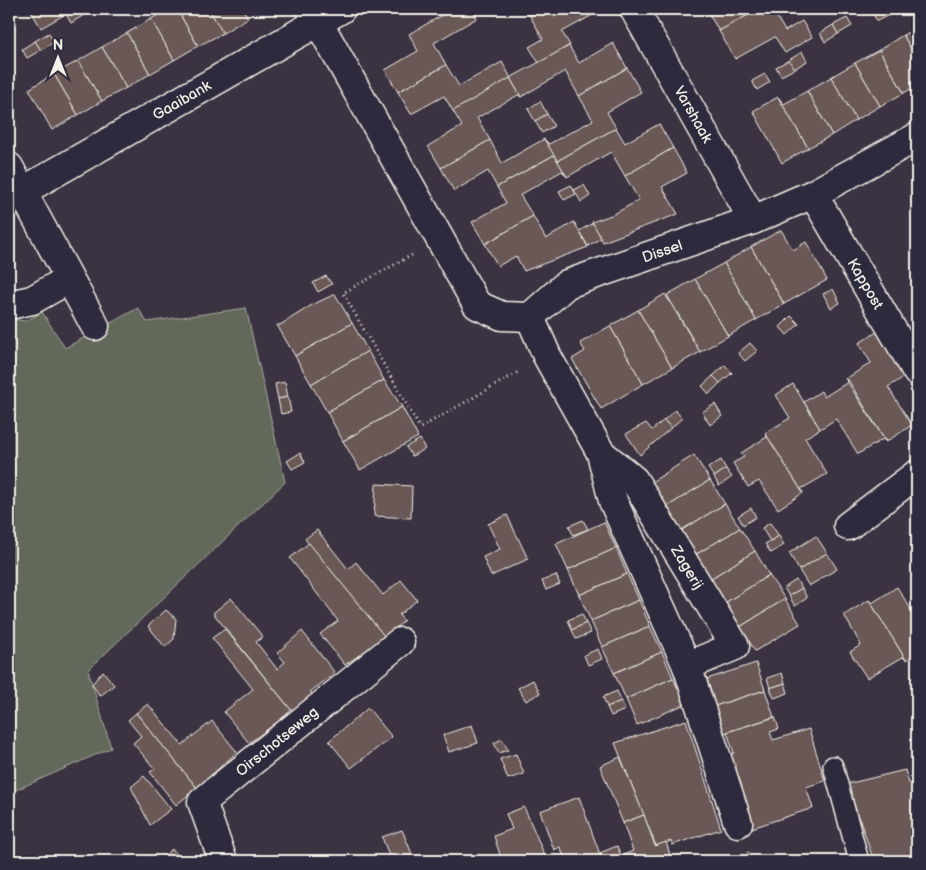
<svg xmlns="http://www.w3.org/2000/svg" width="926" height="870" viewBox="0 0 926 870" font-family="'Balsamiq Sans',sans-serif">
<rect width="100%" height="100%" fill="#3b3342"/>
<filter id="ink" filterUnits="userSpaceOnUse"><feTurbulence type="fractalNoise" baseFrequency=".02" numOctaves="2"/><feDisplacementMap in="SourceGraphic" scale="10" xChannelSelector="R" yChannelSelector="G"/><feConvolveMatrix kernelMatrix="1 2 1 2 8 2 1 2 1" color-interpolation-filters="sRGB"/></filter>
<g filter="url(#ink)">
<path fill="#62685a" stroke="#abaca1" d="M138 308 147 322 246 308 285 482 88 670 111 748 9 793V319L26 321 42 312 65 348Z"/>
<g fill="#695957" stroke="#f4f1e8">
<path d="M30 9H74L41 28Z"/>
<path d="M74 9H81L84 15 71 23 66 14Z"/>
<path d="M81 9H95L84 15Z"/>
<path d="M168 9H177L198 46 174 60 151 19Z"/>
<path d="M177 9H209L223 33 198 46Z"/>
<path d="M209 9H243L248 18 223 33Z"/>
<path d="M453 9H472L477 18 434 43 446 65 398 92 385 70 418 51 409 34Z"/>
<path d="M525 9H543L530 16Z"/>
<path d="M543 9H596L598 12 562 32 570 45 539 63 529 47 543 39 530 16Z"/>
<path d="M706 9H759L719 31Z"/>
<path d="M759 9H772L785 31 802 21 812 37 785 53 775 37 735 59 719 31Z"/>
<path d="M879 9H888L891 14 877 21 872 12Z"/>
<path d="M847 18 852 26 838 34 833 25Z"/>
<path d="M151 19 174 60 150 74 127 33Z"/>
<path d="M833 25 838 34 825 42 820 33Z"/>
<path d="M917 28V59L903 35Z"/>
<path d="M49 33 54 42 41 50 35 41Z"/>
<path d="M127 33 150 74 126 88 102 47Z"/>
<path d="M903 35 917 59V85L904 93 879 50Z"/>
<path d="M35 41 41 50 27 58 22 49Z"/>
<path d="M613 43 627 68 579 96 565 71 521 97 510 78 569 46 579 63Z"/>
<path d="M102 47 126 88 102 101 78 61Z"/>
<path d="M879 50 904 93 880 106 855 63Z"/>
<path d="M802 52 807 61 794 69 789 60Z"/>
<path d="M789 60 794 69 781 76 776 67Z"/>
<path d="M78 61 102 101 78 115 54 74Z"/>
<path d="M502 62 511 78 453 111 444 96 411 114 398 92 446 65 459 86Z"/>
<path d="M855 63 880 106 856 120 831 77Z"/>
<path d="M627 68 641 92 607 112 616 128 557 161 544 139 549 144 593 120 579 96Z"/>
<path d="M54 74 78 115 52 130 29 89Z"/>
<path d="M765 74 770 82 757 90 752 81Z"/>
<path d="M831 77 856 120 832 135 807 91Z"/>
<path d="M510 78 521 97 518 95 477 118 490 140 441 168 428 146 462 126 453 111Z"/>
<path d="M807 91 832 135 808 148 778 97 784 104Z"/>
<path d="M778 97 808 148 782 163 753 111Z"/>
<path d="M540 101 547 114 535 121 528 109Z"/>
<path d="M547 114 554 126 542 133 535 121Z"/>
<path d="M659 124 673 148 625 176 611 152 567 177 557 161 616 128 625 143Z"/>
<path d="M544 139 554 155 497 187 488 171 454 191 441 168 490 140 502 163Z"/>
<path d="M673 148 687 173 662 187 678 214 603 242 592 222 614 214 639 200 625 176Z"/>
<path d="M554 155 567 177 562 171 520 195 533 216 485 244 472 222 506 203 497 187Z"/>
<path d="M571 185 576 194 564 200 559 191Z"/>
<path d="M584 185 590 196 581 202 574 190Z"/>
<path d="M533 216 546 239 574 222 588 247 524 271 516 256 498 266 485 244Z"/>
<path d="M593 223 601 238 588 246 579 231Z"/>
<path d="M781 230 793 250 806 242 827 280 784 304 751 247Z"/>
<path d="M751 247 784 304 756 320 724 263Z"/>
<path d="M724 263 756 320 728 336 695 279Z"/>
<path d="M326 276 332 284 318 292 313 283Z"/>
<path d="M695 279 728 336 700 352 667 295Z"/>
<path d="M833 289 840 303 831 308 823 294Z"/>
<path d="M335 294 352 323 295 356 277 325H280L312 305Z"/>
<path d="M665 294 700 352 672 368 638 310Z"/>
<path d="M638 310 672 368 643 384 610 326Z"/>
<path d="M791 316 799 324 787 335 780 327Z"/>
<path d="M352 323 368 351 311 384 295 356Z"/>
<path d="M610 326 643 384 601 409 572 359 585 351 580 343Z"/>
<path d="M877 332 904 377 888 387 912 425 886 442 847 378 871 363 859 343Z"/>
<path d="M750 343 757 351 745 361 738 353Z"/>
<path d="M368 351 384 380 327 412 311 384Z"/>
<path d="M725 365 732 373 720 383 713 376Z"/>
<path d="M713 376 720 383 709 394 702 386Z"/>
<path d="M845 378 886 442 883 439 858 454 836 419 820 429 804 402 821 391 824 397 848 382Z"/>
<path d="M384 380 402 407 343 441 327 412Z"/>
<path d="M285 382 288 397 278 399 275 384Z"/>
<path d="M793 384 820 429 805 438 827 474 801 489 803 493 765 433 790 418 776 395Z"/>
<path d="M288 397 291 412 281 414 278 399Z"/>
<path d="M715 404 722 416 710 425 702 412Z"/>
<path d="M402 407 418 437 360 470 343 441Z"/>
<path d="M675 410 682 418 671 428 664 420Z"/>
<path d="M664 420 671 428 640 455 626 434 646 423 652 430Z"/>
<path d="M765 433 803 493 778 509 759 481 748 487 733 463 744 457 741 453 767 437Z"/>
<path d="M420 439 425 449 412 456 406 447Z"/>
<path d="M300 453 305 462 292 469 287 461Z"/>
<path d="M694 455 710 480 665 508 650 483Z"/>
<path d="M721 460 726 469 714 477 708 468Z"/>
<path d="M726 469 732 477 719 486 714 477Z"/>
<path d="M710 480 725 504 680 531 665 508Z"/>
<path d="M376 484 412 486 411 518 374 516Z"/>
<path d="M725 504 740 528 695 555 680 531Z"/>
<path d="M751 508 756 517 743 525 738 516Z"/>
<path d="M507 515 528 559 491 576 483 557 500 549 488 524Z"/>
<path d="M583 520 588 529 573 535 569 526Z"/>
<path d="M604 522 616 548 568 570 556 544Z"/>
<path d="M770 523 779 536 770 541 762 528Z"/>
<path d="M740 528 755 551 710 579 695 555Z"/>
<path d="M317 530 348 569 356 562 383 595 401 580 417 600 399 615 404 621 385 637 305 539Z"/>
<path d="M779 536 784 545 771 553 765 544Z"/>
<path d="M816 536 827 553 799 570 789 553Z"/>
<path d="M309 543 385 637 345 665 320 634 338 621 290 558Z"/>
<path d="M616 548 627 574 579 595 568 570Z"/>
<path d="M755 551 769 575 725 603 710 579Z"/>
<path d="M827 553 837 569 809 586 799 570Z"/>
<path d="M627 574 639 600 591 621 579 595Z"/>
<path d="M556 575 560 584 546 590 542 581Z"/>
<path d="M769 575 785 599 740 627 725 603Z"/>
<path d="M796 580 802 588 789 596 784 588Z"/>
<path d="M897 587 917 619V653L906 660 869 600 872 603Z"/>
<path d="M802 588 807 598 795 606 789 596Z"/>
<path d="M231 598 263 637 256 642 277 669 285 662 277 653 302 631 335 673 310 692 313 694 292 711 213 613Z"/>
<path d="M785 599 800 624 755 651 740 627Z"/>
<path d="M639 600 650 626 602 647 591 621Z"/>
<path d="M869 600 906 660 903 657 867 678 850 652 861 645 844 615Z"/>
<path d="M166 610 176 619 174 639 165 647 148 626Z"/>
<path d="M582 614 586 623 572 630 568 620Z"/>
<path d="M586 623 591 633 576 639 572 630Z"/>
<path d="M650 626 662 652 614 673 602 647Z"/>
<path d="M225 629 292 711 249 743 224 712 253 689 212 638Z"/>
<path d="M598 649 602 659 588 665 584 655Z"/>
<path d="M662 652 673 678 626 699 614 673Z"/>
<path d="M756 663 765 690 715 706 707 679Z"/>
<path d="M103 671 114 685 100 696 92 684Z"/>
<path d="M782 673 785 683 770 688 767 678Z"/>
<path d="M673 678 685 704 637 725 626 699Z"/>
<path d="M533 680 540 693 526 701 518 688Z"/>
<path d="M785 683 788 693 774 698 770 688Z"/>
<path d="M765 690 774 717 724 733 715 706Z"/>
<path d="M617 691 621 701 607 707 603 697Z"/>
<path d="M621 701 625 710 611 716 607 707Z"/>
<path d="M148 704 182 745 212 721 237 752 197 788 136 713Z"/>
<path d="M368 708 392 737 351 768 329 741Z"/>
<path d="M136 713 197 788 176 805 150 772 155 769 133 743 141 736 128 720Z"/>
<path d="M775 717 779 729 770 732 773 740 809 729 825 781 806 787 813 808 752 828 728 755 734 753 727 732Z"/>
<path d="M686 720 721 829 672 845 671 841 656 846 615 743Z"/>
<path d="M472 725 478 743 449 752 443 735Z"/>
<path d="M502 739 508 750 499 753 494 743Z"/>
<path d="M516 754 524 774 508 779 500 759Z"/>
<path d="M620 757 644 815 623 823 600 766Z"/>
<path d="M905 770 909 783 917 781V856L897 861H874L847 784Z"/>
<path d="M144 776 171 809 150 825 131 787Z"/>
<path d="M579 797 602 860 597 861H566L560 847 554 850 540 811Z"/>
<path d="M524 807 536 835 547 861H502L494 836 512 829 506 814Z"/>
<path d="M644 815 655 846 666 842 672 861H623L621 856 633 851 623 823Z"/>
<path d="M402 830 415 861H391L382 837Z"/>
<path d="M617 846 623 861H597L602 860 600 853Z"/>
<path d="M172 849 181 861H156L164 856Z"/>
</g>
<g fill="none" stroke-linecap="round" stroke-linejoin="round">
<g stroke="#f4f1e8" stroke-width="22">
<path id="lane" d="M833 766 859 861"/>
</g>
<g stroke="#f4f1e8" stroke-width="31">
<g id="street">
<path id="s1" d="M311 9 477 305 502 316 530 317 567 284 753 220 813 194 917 137"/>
<path id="s2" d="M634 9 753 220"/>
<path d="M9 167 95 326"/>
<path id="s3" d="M813 194 917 372"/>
<path id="s4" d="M9 199 341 9"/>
<path d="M9 305 32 300 69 279"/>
<path d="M530 317 547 356 601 453 613 501 687 666 738 823"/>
<path id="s5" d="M601 453 634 480 735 646 687 666"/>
<path d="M848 526 917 474"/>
<path id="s6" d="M223 861 202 802 400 642"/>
</g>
</g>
<g stroke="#f4f1e8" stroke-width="3" stroke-dasharray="1 4" stroke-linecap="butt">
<path d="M412 255 343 293 420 428 520 371"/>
<path d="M748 852 752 861"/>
</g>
<use href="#lane" stroke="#2f2a3d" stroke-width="19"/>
<use href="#street" stroke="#2f2a3d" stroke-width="28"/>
</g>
</g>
<g text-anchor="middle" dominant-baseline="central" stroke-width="4" stroke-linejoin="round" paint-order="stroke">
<g font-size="15" fill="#f4f1e8" stroke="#2f2a3d">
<text stroke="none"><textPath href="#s4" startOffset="199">Gaaibank</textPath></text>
<text stroke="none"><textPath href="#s2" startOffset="121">Varshaak</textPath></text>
<text stroke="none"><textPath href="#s1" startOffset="545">Dissel</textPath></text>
<text stroke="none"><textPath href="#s3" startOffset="104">Kappost</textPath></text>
<text stroke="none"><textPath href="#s5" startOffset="145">Zagerij</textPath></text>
<text stroke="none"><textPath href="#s6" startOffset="159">Oirschotseweg</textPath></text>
</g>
</g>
<rect width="926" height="870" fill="none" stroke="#2f2a3d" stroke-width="30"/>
<rect x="15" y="15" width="896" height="840" fill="none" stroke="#f4f1e8" stroke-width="2" filter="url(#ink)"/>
<g transform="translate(58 58)" stroke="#2f2a3d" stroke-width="4" paint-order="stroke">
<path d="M0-4L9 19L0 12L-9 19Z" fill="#f4f1e8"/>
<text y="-8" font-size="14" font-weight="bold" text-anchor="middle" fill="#f4f1e8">N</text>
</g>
</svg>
